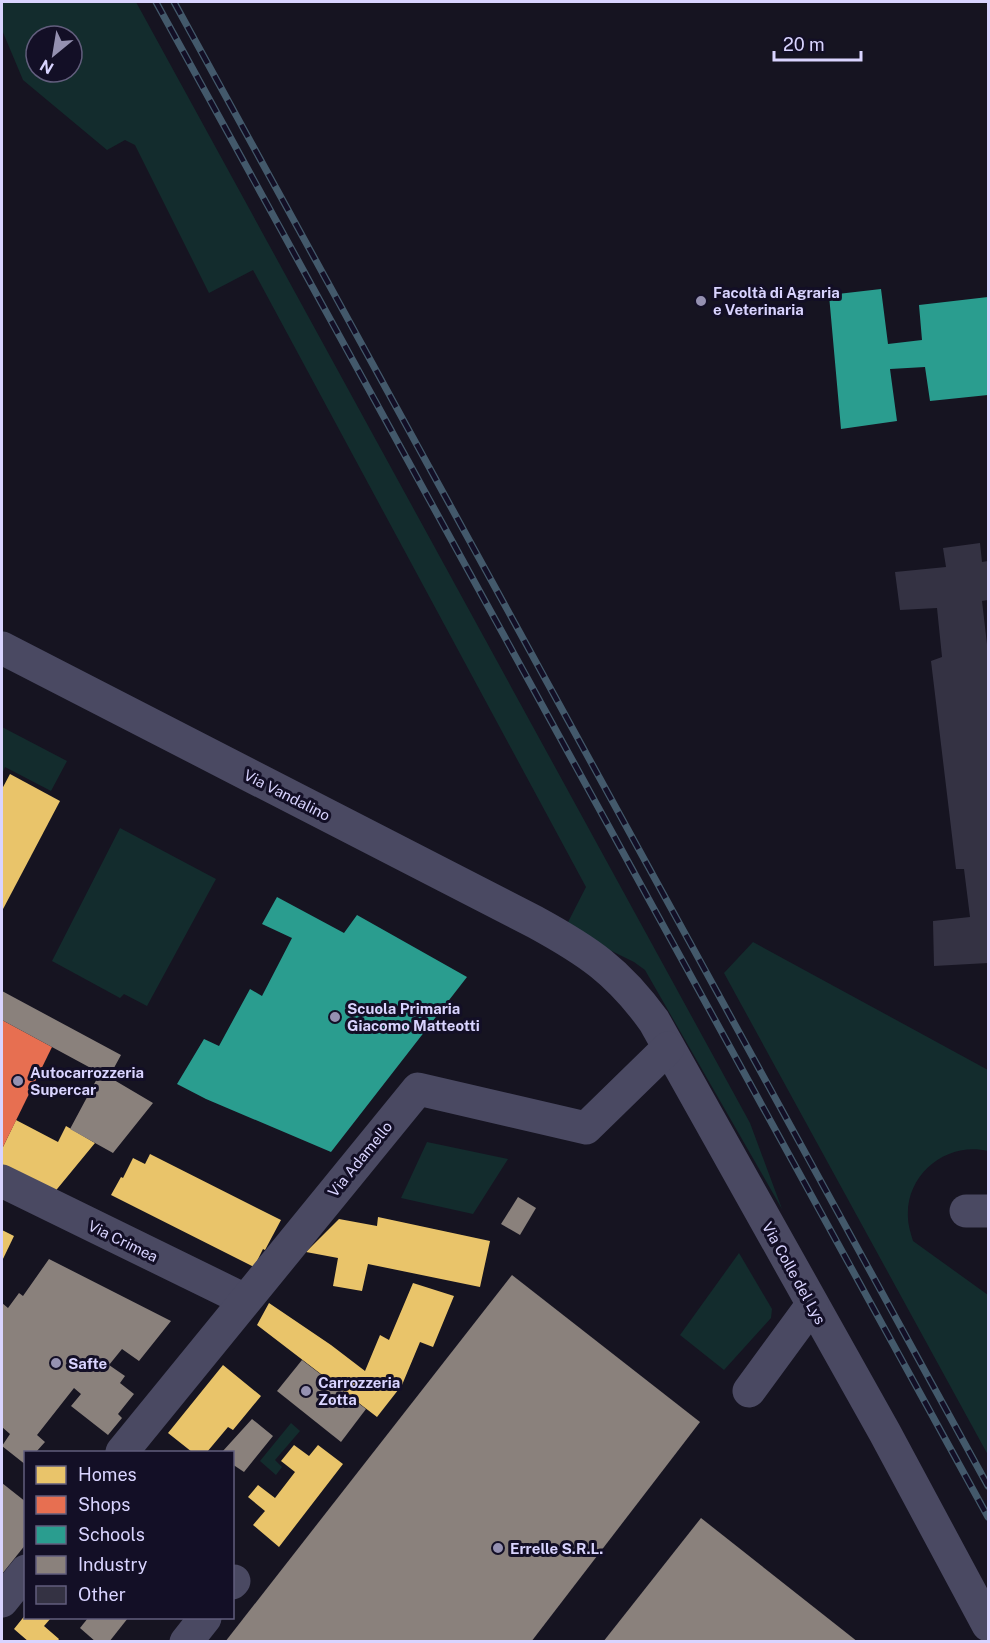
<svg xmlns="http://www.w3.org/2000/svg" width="990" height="1643" viewBox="0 0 990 1643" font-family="'Public Sans',sans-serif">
<rect width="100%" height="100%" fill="#161421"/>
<g fill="#132c2d" fill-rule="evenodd">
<path d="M2 2H136L750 1123 782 1209 645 970 634 962 565 928 586 887 253 270 209 293 135 145 125 140 107 150 23 80 2 30ZM36 36H72V72H36Z"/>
<path d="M2 727 67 761 51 791 5 767 2 774Z"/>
<path d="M120 828 216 879 147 1006 124 994 120 998 52 961Z"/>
<path d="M753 942 988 1070V1151C947 1141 905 1174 908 1218 908 1225 911 1234 913 1241L988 1295V1455L724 973Z"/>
<path d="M427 1142 508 1159 473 1214 401 1198Z"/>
<path d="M739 1253 772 1309 771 1318 724 1370 680 1335Z"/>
<path d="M291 1423 300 1431 275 1460 282 1467 276 1475 260 1461Z"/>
</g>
<g fill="#e9c46a">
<path d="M10 774 60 801 2 911V789Z"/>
<path d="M16 1120 58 1142 66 1126 95 1143 53 1194 2 1168V1149Z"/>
<path d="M150 1154 281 1220 265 1250 263 1249 254 1267 111 1195 121 1177 123 1178 133 1158 145 1164Z"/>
<path d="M378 1217 490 1241 480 1287 368 1264 362 1291 333 1286 338 1258 306 1252 339 1219 377 1226Z"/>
<path d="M2 1230 14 1236 2 1261Z"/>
<path d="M413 1283 454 1296 433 1347 420 1342 402 1385 377 1417 257 1325 269 1303 331 1345 365 1371 380 1335 389 1340Z"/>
<path d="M223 1365 261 1396 233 1430 228 1427 207 1452H192L168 1433Z"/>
<path d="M294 1445 309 1456 318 1445 343 1464 279 1547 253 1525 265 1511 248 1497 258 1485 275 1498 295 1472 281 1461Z"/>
<path d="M26 1614V1618H51L44 1626 59 1639 57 1642H29L14 1629Z"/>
</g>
<path fill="#e76f51" d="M2 1020 52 1047 2 1149Z"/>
<g fill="#2a9d8f">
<path d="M881 289 888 344 922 340 919 305 988 297V395L930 401 925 367 890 369 897 421 841 429 829 295Z"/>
<path d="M277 897 344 933 357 915 467 977 331 1152 206 1099 177 1084 204 1039 219 1046 250 989 262 996 292 938 262 924Z"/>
</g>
<g fill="#8a817c">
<path d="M2 991 121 1055 109 1077 153 1103 113 1153 70 1129 100 1073 2 1020Z"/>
<path d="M518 1197 536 1208 520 1235 501 1224Z"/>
<path d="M49 1259 171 1321 139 1361 122 1349 109 1365 125 1376 120 1383 134 1394 118 1414 122 1418 108 1435 71 1406 81 1394 74 1388 37 1435 45 1442 36 1452H26V1465L2 1446 10 1434 2 1427V1303L8 1308 19 1293 23 1296Z"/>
<path d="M512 1275 700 1422 531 1642H225Z"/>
<path d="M302 1360 366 1409 341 1442 277 1391Z"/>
<path d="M252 1419 273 1436 244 1472 232 1464V1452H222Z"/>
<path d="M2 1483 26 1502V1544L2 1574Z"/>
<path d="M701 1518 858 1642H603Z"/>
<path d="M88 1618H128L109 1642H96L80 1628Z"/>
</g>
<path fill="#343243" d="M980 543 982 562 988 561V600L982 601 988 653V963L934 966 933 921 970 917 964 869H956L931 661 942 657 937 608 900 610 895 572 946 567 943 548Z"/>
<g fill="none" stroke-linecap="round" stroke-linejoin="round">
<g stroke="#4a4962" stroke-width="33">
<path d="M2 648 535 922C588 951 618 971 654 1021L885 1433 988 1625"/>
<path d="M2 1181 245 1300"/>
<path d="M966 1211H988"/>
<path d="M749 1391 812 1305"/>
<path d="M122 1452 418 1089 586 1128 668 1048"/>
<path d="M232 1583 234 1581"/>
<path d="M2 1601 26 1571"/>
<path d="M186 1642 205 1618"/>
</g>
<g stroke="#43596b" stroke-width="7">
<g id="rail">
<path d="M156 2 988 1517"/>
<path d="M174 2 988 1486"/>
</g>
</g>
<use href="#rail" stroke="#130f26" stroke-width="4.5" stroke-dasharray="14" stroke-linecap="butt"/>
</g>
<g fill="#9591b1" stroke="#130f26" stroke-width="2">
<circle cx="701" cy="301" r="6"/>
<circle cx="335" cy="1017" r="6"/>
<circle cx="18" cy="1081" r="6"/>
<circle cx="56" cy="1363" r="6"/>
<circle cx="306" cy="1391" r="6"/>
<circle cx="498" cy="1548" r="6"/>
</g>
<g text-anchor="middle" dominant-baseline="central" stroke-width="6" stroke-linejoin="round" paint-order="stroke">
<g font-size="15" font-weight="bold" fill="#d9d4ff" stroke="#130f26" text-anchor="start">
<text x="713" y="292">Facoltà di Agraria<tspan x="713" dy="17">e Veterinaria</tspan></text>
<text x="347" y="1008">Scuola Primaria<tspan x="347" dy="17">Giacomo Matteotti</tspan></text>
<text x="30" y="1072">Autocarrozzeria<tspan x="30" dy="17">Supercar</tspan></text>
<text x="68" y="1363">Safte</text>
<text x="318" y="1382">Carrozzeria<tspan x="318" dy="17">Zotta</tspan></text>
<text x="510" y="1548">Errelle S.R.L.</text>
</g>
<g font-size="15" fill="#d9d4ff" stroke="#130f26">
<text transform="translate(287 795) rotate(27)">Via Vandalino</text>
<text transform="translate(360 1159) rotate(-51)">Via Adamello</text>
<text transform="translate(123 1241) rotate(26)">Via Crimea</text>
<text transform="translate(794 1273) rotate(61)">Via Colle del Lys</text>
</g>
</g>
<rect width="990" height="1643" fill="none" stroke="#d9d4ff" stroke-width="6"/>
<rect x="24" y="1451" width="210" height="168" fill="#130f26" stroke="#625e7d" stroke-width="1.5"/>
<rect x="36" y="1466" width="30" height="18" fill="#e9c46a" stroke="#625e7d" stroke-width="1.5"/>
<text x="78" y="1481" font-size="18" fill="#d9d4ff">Homes</text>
<rect x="36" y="1496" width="30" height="18" fill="#e76f51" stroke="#625e7d" stroke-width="1.5"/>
<text x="78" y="1511" font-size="18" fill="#d9d4ff">Shops</text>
<rect x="36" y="1526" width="30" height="18" fill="#2a9d8f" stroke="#625e7d" stroke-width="1.5"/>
<text x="78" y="1541" font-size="18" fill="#d9d4ff">Schools</text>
<rect x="36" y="1556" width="30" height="18" fill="#8a817c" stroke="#625e7d" stroke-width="1.5"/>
<text x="78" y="1571" font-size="18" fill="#d9d4ff">Industry</text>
<rect x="36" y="1586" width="30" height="18" fill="#343243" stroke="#625e7d" stroke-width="1.5"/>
<text x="78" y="1601" font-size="18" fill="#d9d4ff">Other</text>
<g transform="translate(54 54) rotate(210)"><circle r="28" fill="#130f26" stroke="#625e7d" stroke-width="1.5"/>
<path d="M0-4.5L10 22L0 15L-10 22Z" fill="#9591b1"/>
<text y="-9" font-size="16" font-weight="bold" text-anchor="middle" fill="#d9d4ff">N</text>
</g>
<path d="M774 51v9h87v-9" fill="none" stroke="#d9d4ff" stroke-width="3"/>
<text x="783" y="51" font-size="18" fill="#d9d4ff" stroke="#130f26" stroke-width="4.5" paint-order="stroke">20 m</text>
</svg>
